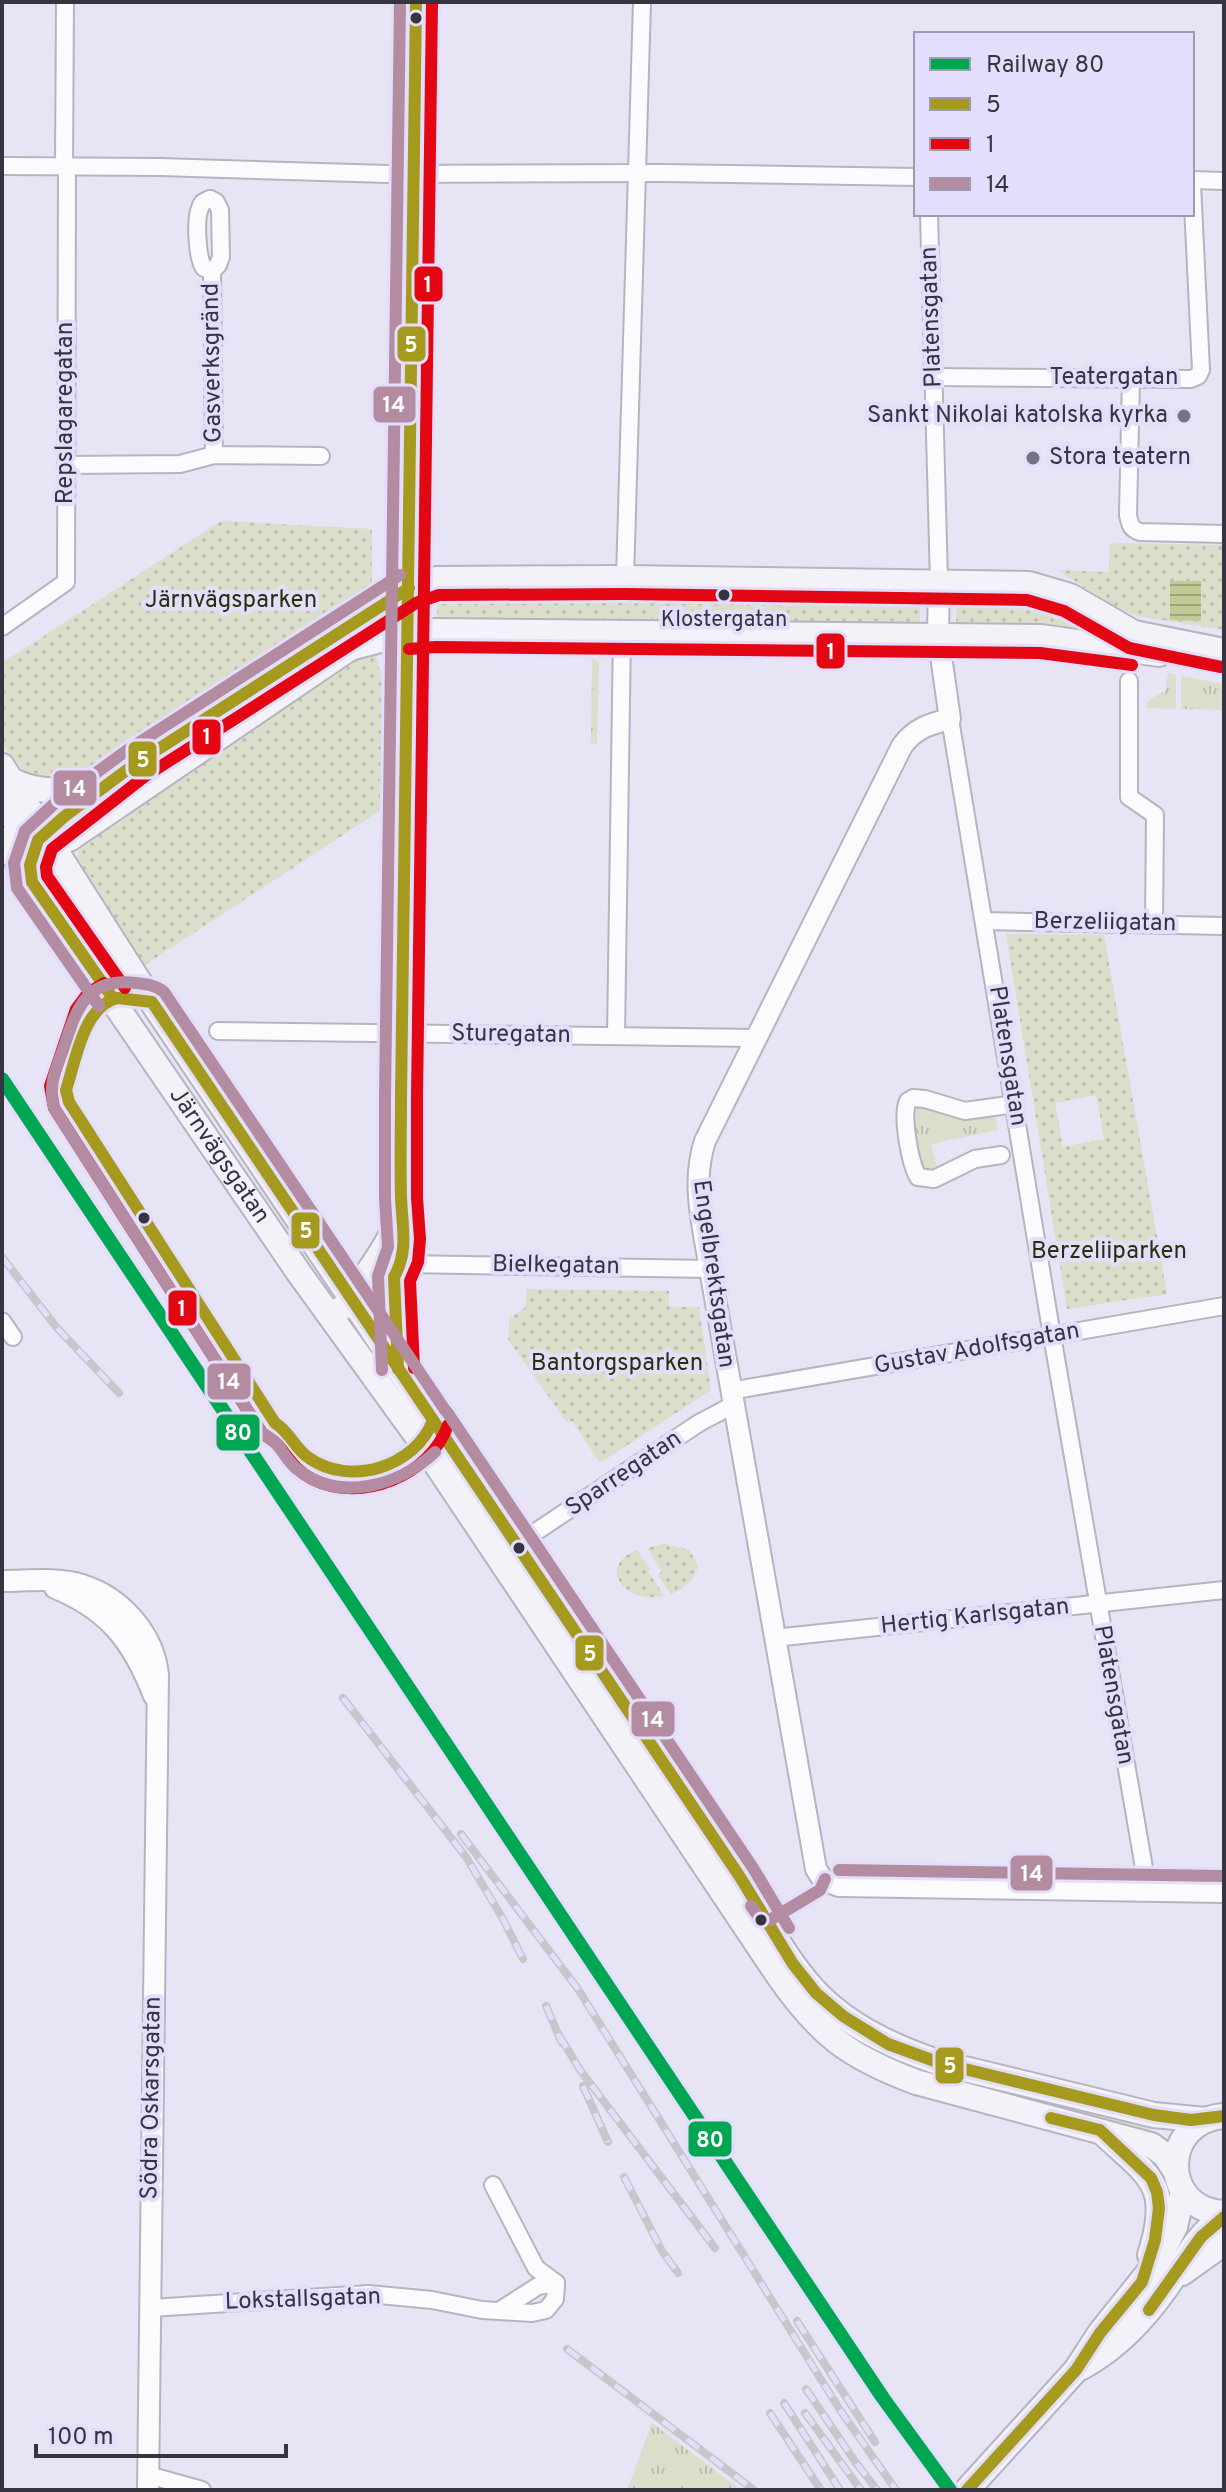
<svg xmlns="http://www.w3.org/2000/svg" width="1226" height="2492" viewBox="0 0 1226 2492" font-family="Overpass,sans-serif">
<defs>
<pattern id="grass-tufts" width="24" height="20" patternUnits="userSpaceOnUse" patternTransform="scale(2)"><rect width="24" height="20" fill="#dadeca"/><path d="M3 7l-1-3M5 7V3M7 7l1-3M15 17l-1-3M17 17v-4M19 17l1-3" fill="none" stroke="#bcbfaf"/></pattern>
<pattern id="park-dots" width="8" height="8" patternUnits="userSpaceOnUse" patternTransform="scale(2)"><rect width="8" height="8" fill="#dadeca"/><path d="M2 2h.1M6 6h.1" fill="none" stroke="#bcbfaf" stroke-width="1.8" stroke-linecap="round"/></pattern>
<pattern id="water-rules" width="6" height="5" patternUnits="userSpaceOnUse" patternTransform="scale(2)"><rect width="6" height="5" fill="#c2ca95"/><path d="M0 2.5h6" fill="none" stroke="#9ea57b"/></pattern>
</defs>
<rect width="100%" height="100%" fill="#e7e4f5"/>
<g fill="url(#grass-tufts)">
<path d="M592 658 599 662 597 744H591Z"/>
<path d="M1168 673 1176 675V709L1146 708 1148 701 1165 691Z"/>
<path d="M1181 676 1224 684V710L1181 709Z"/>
<path d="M67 883 132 989 115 983 52 894Z"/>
<path d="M919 1106 958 1118 995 1114 998 1130 931 1144 936 1165 931 1171H924L919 1163 911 1117 912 1110Z"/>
<path d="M965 2080 1153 2121 1150 2134 964 2085Z"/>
<path d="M652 2423 741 2490H627Z"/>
</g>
<g fill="url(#park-dots)" fill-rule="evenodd">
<path d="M221 521 372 529V602L99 770 49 781 26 774 2 744V663Z"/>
<path d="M1110 543 1224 545V630L1137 616 1110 604 1057 570 1109 572Z"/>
<path d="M437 583 920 587V628L437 624Z"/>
<path d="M957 587 1031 590 1127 637 956 630Z"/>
<path d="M375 652 384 686V808L142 967 76 860 79 849 335 668 360 656Z"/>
<path d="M1006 934 1104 935 1167 1294 1067 1309ZM1096 1095 1104 1139 1063 1147 1055 1103Z"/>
<path d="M526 1289 669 1291V1307H699L711 1390 600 1463 572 1421 567 1423 508 1339 510 1318 526 1307Z"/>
<path d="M664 1544 689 1550 698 1565C695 1581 685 1588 671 1594L658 1575 662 1571 647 1548Z"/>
<path d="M637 1550 650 1569 648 1571 664 1596C624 1605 596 1566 637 1550Z"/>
</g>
<path fill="url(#water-rules)" d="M1170 581H1201V621L1170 620Z"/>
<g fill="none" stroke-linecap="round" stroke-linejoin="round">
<g stroke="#b6b4c1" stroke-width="20">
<g id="minor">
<path d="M2 166 160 167 388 174 662 173 916 177"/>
<path d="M64 166 65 2"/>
<path d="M1192 180 1224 181"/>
<path d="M210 199 216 202 220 210 221 257 218 265 212 271 214 455"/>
<path d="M210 199C204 202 202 201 200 208 195 220 197 258 204 268L212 271"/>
<path d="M929 214 939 581"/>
<path d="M933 377 1191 379 1198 376 1201 370 1192 184"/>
<path d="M1131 378 1128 515C1130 525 1131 529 1140 532L1224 534"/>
<path d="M67 465 180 464 214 455 321 456"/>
<path d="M625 578 642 2"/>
<path d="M2 627 66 582 67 166"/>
<path d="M1129 681V797L1155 815 1154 924"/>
<path d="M950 719 1049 1318 1148 1891"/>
<path d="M985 921 1224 926"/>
<path d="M218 1031 756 1038"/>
<path d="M616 1036 622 633"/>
<path d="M1001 1155 975 1159 934 1179 918 1177C910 1163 901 1115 908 1101L913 1098 925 1099 965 1111 1015 1104"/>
<path d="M402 1264 710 1269"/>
<path d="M2 1321 13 1337"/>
<path d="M730 1391 1224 1306"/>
<path d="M516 1545 699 1423 733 1405"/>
<path d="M774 1638 1224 1590"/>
<path d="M493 2185 536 2268 556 2283"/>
<path d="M151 2308 369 2294 432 2300 482 2310 532 2313 546 2310 555 2299 556 2283"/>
<path d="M502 2309 538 2286 556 2283"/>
<path d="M148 2475 202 2490"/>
</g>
</g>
<g stroke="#b6b4c1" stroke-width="24">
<g id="tertiary">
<path d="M939 581 938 635 950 719C930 724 915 728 902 746L705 1141C691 1183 703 1226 710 1269L816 1869 823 1880 839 1886 1224 1892"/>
<path d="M2 1581C28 1581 58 1577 82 1585 121 1597 154 1634 158 1675L148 2490"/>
<path d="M55 1588C109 1610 133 1642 154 1696"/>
</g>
</g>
<g stroke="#b6b4c1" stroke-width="28">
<g id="secondary">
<path d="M2 766 152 1002 740 1877C761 1912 780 1950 806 1981 840 2023 890 2046 940 2063L1154 2115 1205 2120"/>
<path d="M13 781C45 796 72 791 104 778"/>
<path d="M2 803C18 826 37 852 69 839L350 648 408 633 435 631 1041 637 1159 654"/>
<path id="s1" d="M2 839 299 1273 422 1443 778 1975C820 2035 847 2056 916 2082L1151 2145 1165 2155 1176 2172"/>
<path d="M32 882 30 865 32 853 38 840 45 831 135 764 377 608 409 588 436 579 625 578 1029 584 1070 596 1134 633 1224 651"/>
<path d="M394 1277 398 1369"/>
<path d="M352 1300C366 1270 389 1249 398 1216"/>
<path d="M342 1308C359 1295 380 1294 394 1276 402 1268 403 1258 404 1247 405 1232 401 1218 401 1203 399 1168 401 1132 401 1096L416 2"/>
<path d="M1224 2116C1160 2121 1160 2210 1224 2213"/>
<path d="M1102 2132C1149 2177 1173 2183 1150 2255"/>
<path d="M1182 2273 1224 2243"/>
<path d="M1082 2367C1118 2347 1144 2319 1168 2285 1185 2260 1197 2234 1224 2217"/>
<path d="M967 2490 1076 2370 1100 2333 1156 2263 1175 2227 1183 2191"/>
</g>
</g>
<use href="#minor" stroke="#fbfbfe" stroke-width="16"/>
<use href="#tertiary" stroke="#fbfbfe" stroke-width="20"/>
<use href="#secondary" stroke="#f3f2f8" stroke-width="24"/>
<g stroke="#c8c6cb" stroke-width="8">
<g id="rail">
<path d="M2 1257 57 1328 119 1393"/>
<path d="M343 1698 466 1857 503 1919 523 1959"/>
<path d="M461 1834 578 1989 840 2410 896 2490"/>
<path d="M546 2006 562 2043"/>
<path d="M559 2035 580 2070 715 2248"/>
<path d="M583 2086 608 2142"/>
<path d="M624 2177 662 2251 678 2273"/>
<path d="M797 2321 875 2442"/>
<path d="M567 2349 754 2490"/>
<path d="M806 2389 854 2460 877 2490"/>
<path d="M784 2403 840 2490"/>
<path d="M770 2413 821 2490"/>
<path d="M805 2413 861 2490"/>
</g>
</g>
<use href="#rail" stroke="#e3defb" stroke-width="5" stroke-dasharray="15" stroke-linecap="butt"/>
<g stroke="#e3defb" stroke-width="18">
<g id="bus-1">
<path d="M112 997 32 882 30 865 38 840 65 816 135 764 409 588"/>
<path d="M118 998 152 1002 433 1420C416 1467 350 1487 309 1458 295 1449 290 1432 275 1423L69 1102 66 1090C76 1060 83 1006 118 998Z"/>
<path d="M398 1369 394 1277C409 1251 402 1226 401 1197 400 1163 401 1130 401 1096L416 2"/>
<path d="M433 1420 740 1877 793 1964 816 1993 843 2016 888 2044 940 2063 1154 2115 1191 2120 1224 2116"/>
<path d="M1149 2310 1201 2237 1224 2217"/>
<path d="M967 2490 1076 2370 1100 2333 1142 2282 1155 2240 1159 2208 1157 2192 1151 2178 1100 2130 1051 2118"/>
</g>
</g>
<g stroke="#e3defb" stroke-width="18">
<g id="bus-2">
<path d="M409 649 436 647 1040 653 1132 665"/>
<path d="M104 983 88 993 76 1009 50 1086 54 1108 262 1433C267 1437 273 1440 277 1444 289 1458 295 1470 312 1479 361 1504 430 1476 448 1425"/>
<path d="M125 988 47 876 46 867 52 849 144 777 416 603 439 595 625 594 1027 600 1064 611 1129 648 1221 667"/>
<path d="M414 1368 410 1281 418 1262 420 1239 417 1198V1096L432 2"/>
</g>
</g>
<g stroke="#e3defb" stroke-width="18">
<g id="bus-3">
<path d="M99 1006 17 888 14 863 25 831 55 803 126 751 400 575"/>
<path d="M382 1370 378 1276 388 1247 385 1198V1096L400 2"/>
<path d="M447 1412 753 1868 789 1928"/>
<path d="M435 1452C399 1486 339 1503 297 1469 288 1462 284 1453 277 1444 273 1440 267 1437 262 1433L54 1108C48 1084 56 1069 64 1047 76 1009 87 977 135 983 145 984 156 985 164 992L445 1410"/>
<path d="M839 1870 1224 1876"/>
<path d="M751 1906 761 1920H770L820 1890 825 1879"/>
</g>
</g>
<use href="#bus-1" stroke="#a59a1e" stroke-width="12"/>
<use href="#bus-2" stroke="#e30613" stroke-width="12"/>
<use href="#bus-3" stroke="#b38ca2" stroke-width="12"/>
<g stroke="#e3defb" stroke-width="20">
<path id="rail-1" d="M2 1079 883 2398 950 2490"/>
</g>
<use href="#rail-1" stroke="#00a651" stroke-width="14"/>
</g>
<g fill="#373442" stroke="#e3defb" stroke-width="3">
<circle cx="416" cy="18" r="7"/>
<circle cx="724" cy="595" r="7"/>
<circle cx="144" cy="1218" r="7"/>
<circle cx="519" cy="1548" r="7"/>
<circle cx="761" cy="1920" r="7"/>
</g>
<g fill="#757281" stroke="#e3defb" stroke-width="3">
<circle cx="1184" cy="416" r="8"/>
<circle cx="1033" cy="458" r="8"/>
</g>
<g text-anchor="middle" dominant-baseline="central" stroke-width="8" stroke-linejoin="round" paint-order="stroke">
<g font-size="22" fill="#373442" stroke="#e3defb">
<text x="724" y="620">Klostergatan</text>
</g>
<g font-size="24" fill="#373442" stroke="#e3defb">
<text transform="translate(932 317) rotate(-92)">Platensgatan</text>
<text transform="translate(213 363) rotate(-91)">Gasverksgränd</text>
<text x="1114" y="378">Teatergatan</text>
<text transform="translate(66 413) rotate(-90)">Repslagaregatan</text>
<text transform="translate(1105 923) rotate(1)">Berzeliigatan</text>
<text transform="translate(511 1035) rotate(1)">Sturegatan</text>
<text transform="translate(1007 1056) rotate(81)">Platensgatan</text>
<text stroke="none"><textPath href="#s1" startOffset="384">Järnvägsgatan</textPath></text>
<text transform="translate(556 1266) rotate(1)">Bielkegatan</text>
<text transform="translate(713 1274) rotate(82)">Engelbrektsgatan</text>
<text transform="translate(977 1349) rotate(-10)">Gustav Adolfsgatan</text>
<text transform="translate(624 1474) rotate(-34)">Sparregatan</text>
<text transform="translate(975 1617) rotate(-6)">Hertig Karlsgatan</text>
<text transform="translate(1113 1695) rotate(80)">Platensgatan</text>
<text transform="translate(152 2098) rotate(-89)">Södra Oskarsgatan</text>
<text transform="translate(303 2300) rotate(-2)">Lokstallsgatan</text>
</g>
<g font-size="24" fill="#373442" stroke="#e3defb" text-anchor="end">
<text x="1168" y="416">Sankt Nikolai katolska kyrka</text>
<text x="1049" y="458" text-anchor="start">Stora teatern</text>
</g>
<g font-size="24" fill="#2a2f0b" stroke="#e3defb">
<text x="231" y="601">Järnvägsparken</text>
<text x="1109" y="1252">Berzeliiparken</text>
<text x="617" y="1364">Bantorgsparken</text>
</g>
</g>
<g stroke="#e3defb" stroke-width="3">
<rect x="413" y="265" width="31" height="38" rx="8" fill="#e30613"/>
<rect x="396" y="325" width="31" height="38" rx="8" fill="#a59a1e"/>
<rect x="372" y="385" width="45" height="39" rx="8" fill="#b38ca2"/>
<rect x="815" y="632" width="31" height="38" rx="8" fill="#e30613"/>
<rect x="191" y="718" width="31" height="38" rx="8" fill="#e30613"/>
<rect x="127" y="740" width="31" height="38" rx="8" fill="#a59a1e"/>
<rect x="52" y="769" width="46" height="38" rx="8" fill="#b38ca2"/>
<rect x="290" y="1211" width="31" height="39" rx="8" fill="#a59a1e"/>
<rect x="167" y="1289" width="31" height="38" rx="8" fill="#e30613"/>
<rect x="206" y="1362" width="46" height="39" rx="8" fill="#b38ca2"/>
<rect x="215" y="1413" width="46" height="39" rx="8" fill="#00a651"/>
<rect x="574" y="1634" width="31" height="38" rx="8" fill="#a59a1e"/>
<rect x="630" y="1700" width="46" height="38" rx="8" fill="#b38ca2"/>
<rect x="1009" y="1854" width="45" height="38" rx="8" fill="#b38ca2"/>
<rect x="934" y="2046" width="31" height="39" rx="8" fill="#a59a1e"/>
<rect x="687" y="2120" width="46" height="38" rx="8" fill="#00a651"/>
</g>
<g font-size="22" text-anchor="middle" font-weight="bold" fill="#fff">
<text x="428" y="292">1</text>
<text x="411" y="352">5</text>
<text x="394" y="412">14</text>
<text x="831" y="659">1</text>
<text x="207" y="744">1</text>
<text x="143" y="767">5</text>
<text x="75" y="796">14</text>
<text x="306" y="1238">5</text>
<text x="182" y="1316">1</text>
<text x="229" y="1389">14</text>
<text x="238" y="1440">80</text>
<text x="590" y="1661">5</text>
<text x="653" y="1727">14</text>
<text x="1032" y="1881">14</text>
<text x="950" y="2073">5</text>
<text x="710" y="2147">80</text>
</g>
<rect width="1226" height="2492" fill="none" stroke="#373442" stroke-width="8"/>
<rect x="914" y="32" width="280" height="184" fill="#e3defb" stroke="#9e9ab1" stroke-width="2"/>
<rect x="930" y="58" width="40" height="12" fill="#00a651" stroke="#9e9ab1" stroke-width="2"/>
<text x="986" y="72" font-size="24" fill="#373442">Railway 80</text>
<rect x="930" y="98" width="40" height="12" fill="#a59a1e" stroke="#9e9ab1" stroke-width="2"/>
<text x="986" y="112" font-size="24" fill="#373442">5</text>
<rect x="930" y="138" width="40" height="12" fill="#e30613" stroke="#9e9ab1" stroke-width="2"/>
<text x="986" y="152" font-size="24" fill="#373442">1</text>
<rect x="930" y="178" width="40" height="12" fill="#b38ca2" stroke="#9e9ab1" stroke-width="2"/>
<text x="986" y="192" font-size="24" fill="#373442">14</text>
<path d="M36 2444v12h250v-12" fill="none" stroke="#373442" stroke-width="4"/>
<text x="48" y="2444" font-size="24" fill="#373442" stroke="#e3defb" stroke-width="6" paint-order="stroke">100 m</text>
</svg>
